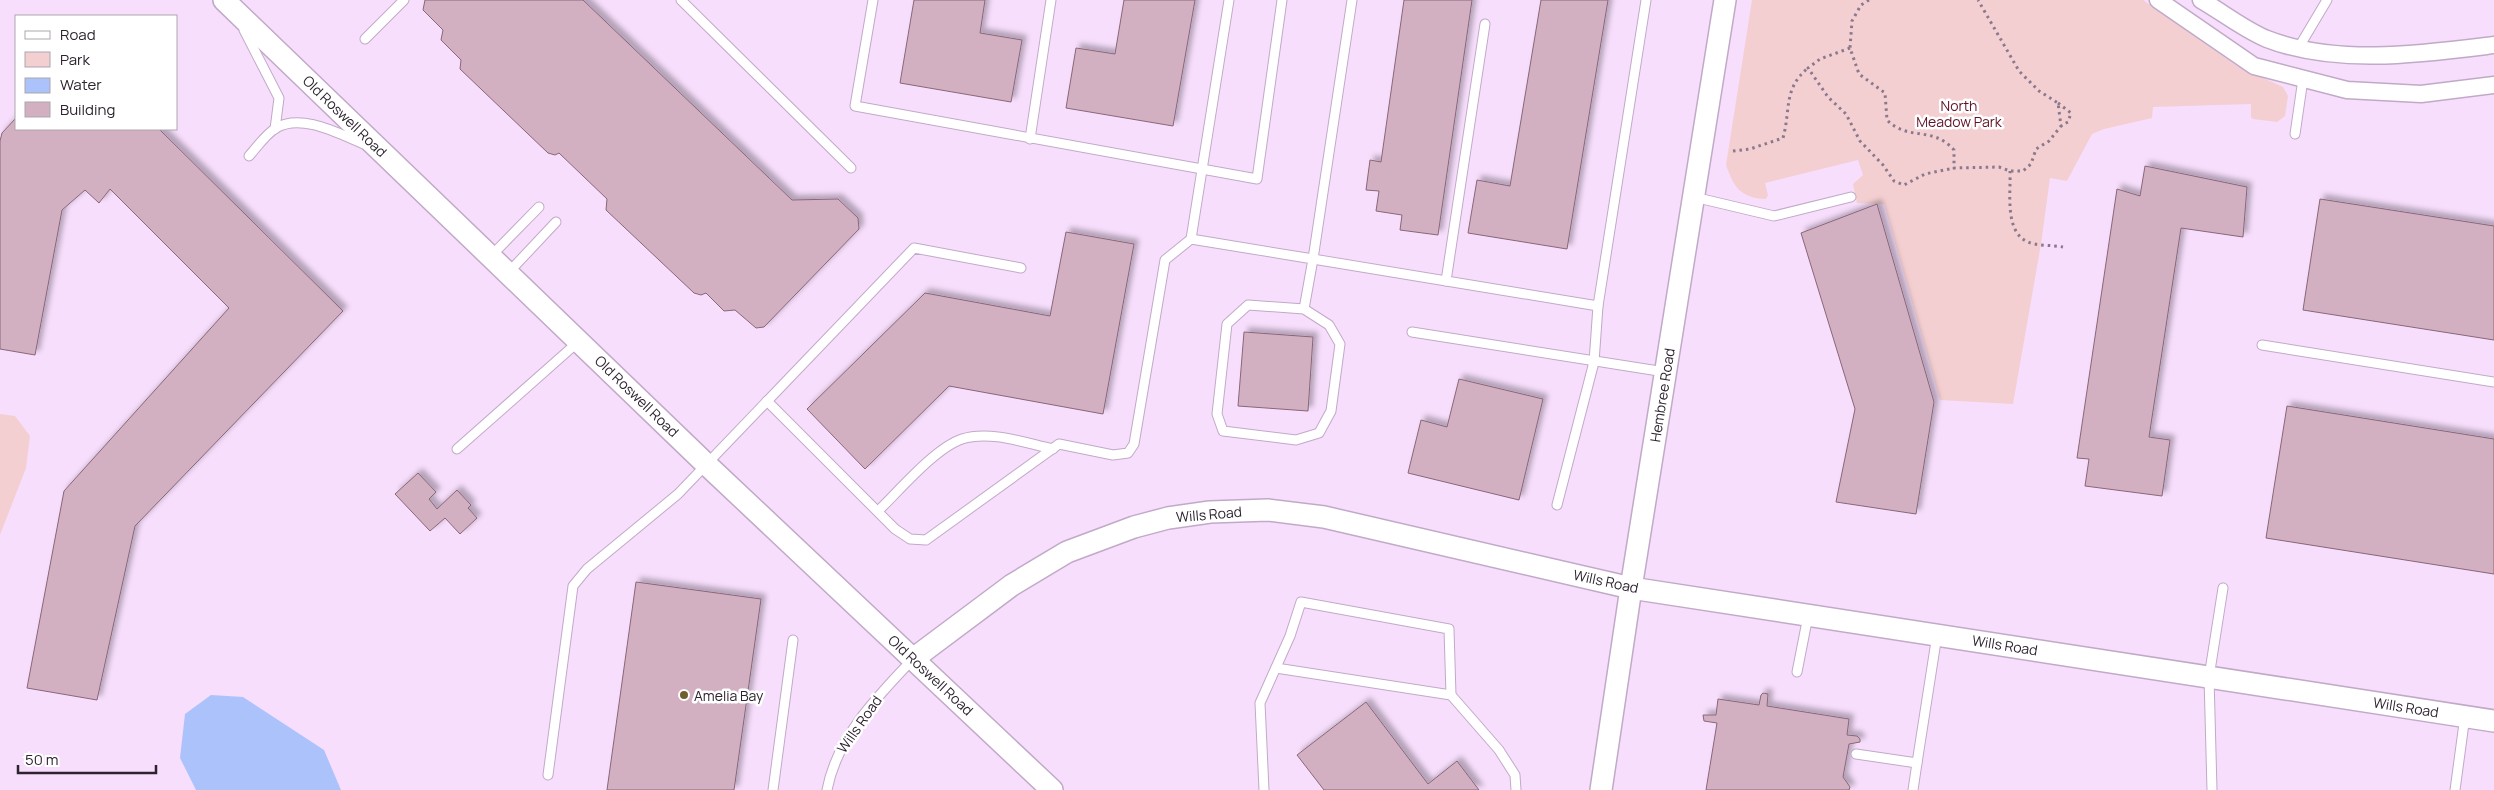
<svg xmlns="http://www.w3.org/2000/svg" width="2494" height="790" viewBox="0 0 2494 790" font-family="Manrope,sans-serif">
<defs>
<filter id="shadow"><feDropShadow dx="4.5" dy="-4.5" stdDeviation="2.5" flood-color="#0004"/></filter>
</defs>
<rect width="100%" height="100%" fill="#f7defc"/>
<g fill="#f4cfd2">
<path d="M1752 0H2143L2237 66 2283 87 2288 96 2285 116 2277 122 2253 119 2251 117V104L2153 107 2152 118 2104 129 2092 134 2067 181 2050 178 2041 244 2013 404 1940 400 1884 204 1857 203 1853 184 1863 175 1858 160 1765 183 1768 195 1766 199C1740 198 1734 187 1726 165Z"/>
<path d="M0 414 15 416 30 436 26 468 0 535Z"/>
</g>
<path fill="#acc2fb" d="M211 695 243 697 324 750 341 790H196L180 758 185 714Z"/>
<g fill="#d3afc2" stroke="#886779" filter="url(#shadow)">
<path d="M425 0H583L792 200 838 199 858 218 859 229 764 327 756 328 735 310 724 311 706 293 701 295 694 293 606 210 607 199 559 153 555 155 548 153 460 69 461 60 441 40 443 30 423 10Z"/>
<path d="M914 0H985L980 33 1022 40 1011 102 900 83Z"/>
<path d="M1124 0H1195L1173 126 1066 108 1076 48 1115 54Z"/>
<path d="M1404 0H1472L1438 235 1400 230 1402 215 1376 211 1379 191 1366 190 1370 160 1381 162Z"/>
<path d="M1541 0H1608L1567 249 1468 233 1477 180 1510 186Z"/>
<path d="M16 118V129H159L343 311 135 526 97 700 27 688 64 491 229 308 110 189 99 203 85 190 62 210 35 355 0 349V141L2 133Z"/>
<path d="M2145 166 2247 187 2243 237 2181 228 2149 437 2170 440 2162 496 2085 486 2089 459 2077 458 2117 189 2140 196Z"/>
<path d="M2320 199 2494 226V340L2303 310Z"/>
<path d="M1877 204 1934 402 1916 514 1836 502 1855 409 1801 233Z"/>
<path d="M1066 232 1134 244 1103 414 949 386 865 469 807 409 925 293 1050 316Z"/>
<path d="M1244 332 1313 337 1308 411 1238 406Z"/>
<path d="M1459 379 1543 399 1519 500 1408 473 1421 420 1447 427Z"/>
<path d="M2287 406 2494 439V574L2266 538Z"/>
<path d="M418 473 436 492 429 499 437 509 457 490 471 505 468 508 477 518 460 534 445 518 430 531 395 494Z"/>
<path d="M636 582 761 599 734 790H607Z"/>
<path d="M1763 693 1768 694 1767 706 1849 719 1847 735 1857 736 1860 739V742L1849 744 1843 777 1850 787 1849 790H1706L1717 723 1704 721 1703 715H1716L1718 699 1759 705 1761 695Z"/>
<path d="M1366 702 1428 784 1457 761 1479 790H1324L1297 755Z"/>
</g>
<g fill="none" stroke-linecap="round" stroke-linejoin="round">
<g stroke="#c1aac7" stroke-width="11">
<g id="service">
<path d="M681 0 851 168"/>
<path d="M873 0 855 106 1257 179 1282 0"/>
<path d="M1352 0 1313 259 1598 306 1646 0"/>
<path d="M244 30 279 98 275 129"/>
<path d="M365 39 404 0"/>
<path d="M2299 47 2327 0"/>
<path d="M2295 134 2303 79"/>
<path d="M1030 139 1051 0"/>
<path d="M249 156C257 147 266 134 276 128 302 113 339 134 364 144"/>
<path d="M1694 197 1774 216 1851 197"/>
<path d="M1191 239 1229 0"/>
<path d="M492 255 539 207"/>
<path d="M509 272 556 222"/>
<path d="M1446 281 1485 24"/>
<path d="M1412 332 1665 372"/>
<path d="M2262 345 2494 382"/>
<path d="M767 401 895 529 910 539 926 540 1059 444 1113 455 1128 453 1134 444 1165 260 1191 239 1313 259 1304 309 1248 305 1227 324 1217 414 1223 431 1296 440 1319 433 1331 411 1340 344 1329 325 1304 309"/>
<path d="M457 449 578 342"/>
<path d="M1557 505 1594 362 1598 306"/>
<path d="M878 511C899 491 935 448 962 439 990 430 1025 443 1053 449"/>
<path d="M1276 668 1451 695"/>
<path d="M1797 672 1808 616"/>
<path d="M1856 754 1917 763 1937 635"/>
<path d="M548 775 573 586 587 569 678 494 914 248 1021 268"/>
<path d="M773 790 793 640"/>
<path d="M827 790C837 737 877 697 913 659"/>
<path d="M1264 790 1260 703 1290 636 1301 602 1449 629 1451 695 1499 750 1515 775 1516 790"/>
<path d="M1913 790 1917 763"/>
<path d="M2212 790 2209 677 2223 588"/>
<path d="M2455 790 2465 716"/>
</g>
</g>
<g stroke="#c1aac7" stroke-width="19">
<g id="minor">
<path d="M2158 0 2254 66 2347 90 2421 94 2494 85"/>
<path d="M2201 0C2222 12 2245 30 2267 39 2337 66 2422 54 2494 45"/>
</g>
</g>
<g stroke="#c1aac7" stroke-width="24">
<g id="tertiary">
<path d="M224 0 706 464 1052 790"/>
<path d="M913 659 1012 585 1067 552 1134 527 1168 518 1210 512 1268 510 1324 517 1631 588 2494 721"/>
<path d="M1601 790 1631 588 1725 0"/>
</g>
</g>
<g stroke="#8a798d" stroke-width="3" stroke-dasharray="2.5 4" stroke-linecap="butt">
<path d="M1869 0 1861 5 1852 21 1850 48 1859 74 1885 93 1887 120C1909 142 1932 125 1954 150V168L1999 167 2010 171H2023L2031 164 2036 149 2049 141 2061 126 2058 103 2039 91 2019 71 1978 0"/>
<path d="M1850 48 1820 59 1808 68 1828 97 1846 114 1860 141 1883 165 1894 181 1904 185 1925 174 1954 168"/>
<path d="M2058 103 2071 113 2068 122 2061 126"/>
<path d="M1733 151 1750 149 1783 138C1791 109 1783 89 1808 68"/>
<path d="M2010 171C2011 192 2004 232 2028 242 2037 246 2053 245 2063 247"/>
</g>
<use href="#service" stroke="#fff" stroke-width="9"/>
<use href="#minor" stroke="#fff" stroke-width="16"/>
<use href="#tertiary" stroke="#fff" stroke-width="21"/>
</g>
<circle fill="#715e2d" stroke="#fff" stroke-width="2" cx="684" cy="695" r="5"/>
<g text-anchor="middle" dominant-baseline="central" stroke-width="5" stroke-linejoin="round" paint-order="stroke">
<g font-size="14" fill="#5e1125" stroke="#fff">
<text x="1959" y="105">North<tspan x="1959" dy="16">Meadow Park</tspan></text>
</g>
<g font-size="14" fill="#2d232f" stroke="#fff">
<text transform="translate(345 116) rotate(44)">Old Roswell Road</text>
<text transform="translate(1662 395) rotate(-81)">Hembree Road</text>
<text transform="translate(637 396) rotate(44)">Old Roswell Road</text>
<text transform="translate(1209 514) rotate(-5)">Wills Road</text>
<text transform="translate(1606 581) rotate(12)">Wills Road</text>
<text transform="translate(2005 645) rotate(9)">Wills Road</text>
<text transform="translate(931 675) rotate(43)">Old Roswell Road</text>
<text transform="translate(2406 707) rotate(9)">Wills Road</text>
<text transform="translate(859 724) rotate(-55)">Wills Road</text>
</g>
<g font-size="14" fill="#2d232f" stroke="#fff" text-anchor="start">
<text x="694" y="695">Amelia Bay</text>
</g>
</g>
<rect x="15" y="15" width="162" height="115" fill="#ffffff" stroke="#aba7ac"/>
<rect x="25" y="31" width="25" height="8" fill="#ffffff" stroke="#aba7ac"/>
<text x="60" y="40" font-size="15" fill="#2d232f">Road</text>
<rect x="25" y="52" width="25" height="15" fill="#f4cfd2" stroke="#aba7ac"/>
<text x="60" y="65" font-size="15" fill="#2d232f">Park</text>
<rect x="25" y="78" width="25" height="15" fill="#acc2fb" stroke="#aba7ac"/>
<text x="60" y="90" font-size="15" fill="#2d232f">Water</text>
<rect x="25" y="102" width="25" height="15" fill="#d3afc2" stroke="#aba7ac"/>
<text x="60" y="115" font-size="15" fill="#2d232f">Building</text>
<path d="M18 765v8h138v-8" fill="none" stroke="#2d232f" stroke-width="2.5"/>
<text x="25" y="765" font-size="15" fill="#2d232f" stroke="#ffffff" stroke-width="4" paint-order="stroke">50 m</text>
</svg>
